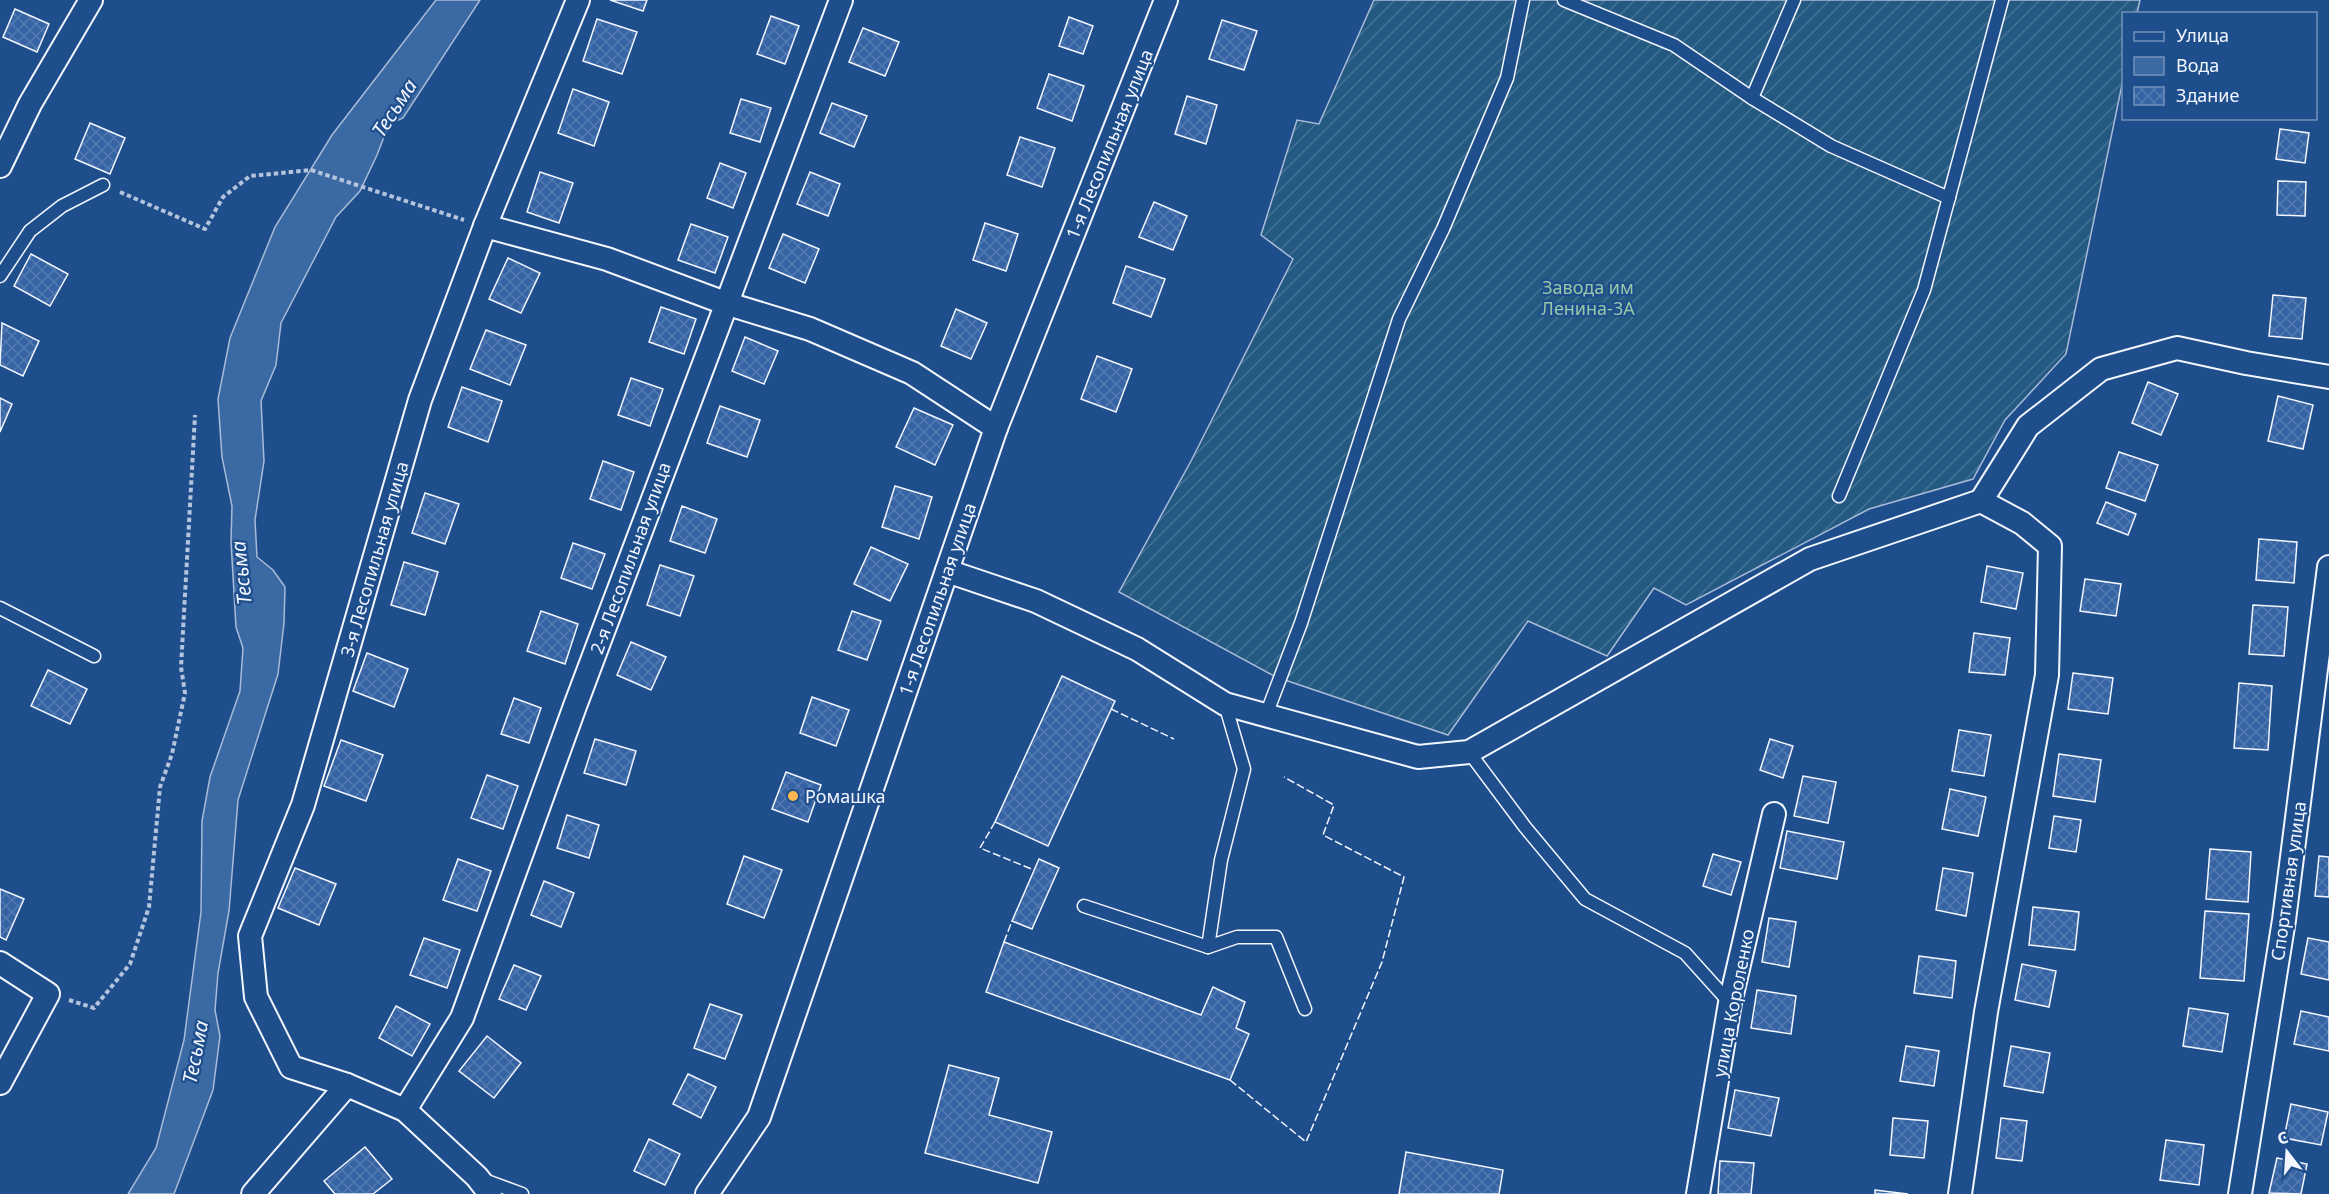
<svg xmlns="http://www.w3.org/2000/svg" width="2329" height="1194" viewBox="0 0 2329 1194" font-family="'Noto Sans',sans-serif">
<defs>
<pattern id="garden-furrows" width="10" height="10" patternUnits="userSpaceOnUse" patternTransform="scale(1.5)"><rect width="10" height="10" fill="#245a82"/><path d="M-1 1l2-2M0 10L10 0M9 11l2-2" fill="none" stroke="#447295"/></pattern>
<pattern id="building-cross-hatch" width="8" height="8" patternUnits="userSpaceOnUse" patternTransform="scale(1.5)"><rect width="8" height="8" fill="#3563a3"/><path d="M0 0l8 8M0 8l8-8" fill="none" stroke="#537ab1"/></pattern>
</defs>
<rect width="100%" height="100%" fill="#1f4e8c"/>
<path fill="url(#garden-furrows)" stroke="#a8bbd7" stroke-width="1.5" d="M1374 0H2140L2137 13 2124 14 2123 80 2066 354 2005 420 1973 479 1869 509 1686 605 1654 588 1607 656 1528 621 1448 735 1276 677 1119 592 1191 461 1293 259 1261 235 1297 120 1319 124Z"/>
<path fill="#3b69a3" stroke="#a8bbd7" stroke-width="1.5" d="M436 0H480L403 118 389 124 377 155 360 191 336 217 281 323 276 365 261 401 264 461 255 520 257 557 273 570 285 587 284 623 278 674 238 800 229 911 218 973 215 1010 220 1036 213 1090 174 1194H128L156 1148 184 1040 201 912 202 821 210 777 240 691 243 648 236 627 231 542 232 506 222 457 218 399 230 338 275 227 332 135Z"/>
<g fill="url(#building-cross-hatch)" stroke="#f2f6ff" stroke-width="1.5">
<path d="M610 0H647L643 11Z"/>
<path d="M15 9 49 24 37 52 3 37Z"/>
<path d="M771 16 799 26 785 64 757 54Z"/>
<path d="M1069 17 1093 26 1083 54 1059 46Z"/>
<path d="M597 19 637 32 622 74 583 61Z"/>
<path d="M1222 20 1257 31 1244 70 1209 59Z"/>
<path d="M863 28 899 42 885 76 849 62Z"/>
<path d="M1049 74 1084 86 1072 121 1037 108Z"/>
<path d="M573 89 609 102 594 146 558 133Z"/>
<path d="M1187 96 1217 105 1206 144 1175 134Z"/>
<path d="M741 99 771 108 760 142 730 133Z"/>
<path d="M832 103 867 116 854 147 820 133Z"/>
<path d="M90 123 125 138 110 174 75 159Z"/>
<path d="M2280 129 2309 133 2305 163 2276 159Z"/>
<path d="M1020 137 1055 148 1042 187 1007 175Z"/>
<path d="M720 163 746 173 733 208 707 198Z"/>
<path d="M540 172 573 183 559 223 527 212Z"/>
<path d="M810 172 840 184 828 216 797 204Z"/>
<path d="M2278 181 2306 182 2305 216 2277 215Z"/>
<path d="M1154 202 1187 216 1173 250 1139 237Z"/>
<path d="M985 223 1018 234 1006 271 973 260Z"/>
<path d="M691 224 728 237 715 273 678 260Z"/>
<path d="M783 234 819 249 805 283 769 268Z"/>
<path d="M31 254 68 274 50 306 14 286Z"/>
<path d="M508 258 540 273 521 313 489 299Z"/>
<path d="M1126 266 1165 279 1151 317 1113 303Z"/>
<path d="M2273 295 2306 298 2302 339 2269 336Z"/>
<path d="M661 307 696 319 684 354 649 342Z"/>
<path d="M956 309 987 323 971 359 941 346Z"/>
<path d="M2 323 39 341 23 376 0 365Z"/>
<path d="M486 330 526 345 510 385 470 369Z"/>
<path d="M745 337 778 351 764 384 732 371Z"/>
<path d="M1097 356 1132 369 1116 412 1081 399Z"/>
<path d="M631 378 663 389 650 426 618 415Z"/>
<path d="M2148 382 2178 394 2161 435 2132 423Z"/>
<path d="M462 387 502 401 488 442 448 427Z"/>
<path d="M2278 396 2313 405 2303 449 2268 441Z"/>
<path d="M0 398 12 404 0 432Z"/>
<path d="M720 406 760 420 747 457 707 443Z"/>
<path d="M914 408 953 425 935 465 896 447Z"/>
<path d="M2119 452 2158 465 2145 501 2106 488Z"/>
<path d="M603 461 634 472 621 510 590 499Z"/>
<path d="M895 486 932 497 919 539 882 527Z"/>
<path d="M425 493 459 504 445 544 412 533Z"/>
<path d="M2106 502 2136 514 2128 535 2097 523Z"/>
<path d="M682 506 717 519 705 553 670 541Z"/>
<path d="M2259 539 2297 542 2294 583 2256 580Z"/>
<path d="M573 543 605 554 592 589 561 578Z"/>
<path d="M871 547 908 564 890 601 854 584Z"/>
<path d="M404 562 438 572 425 615 391 605Z"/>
<path d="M660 565 694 576 680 616 647 605Z"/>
<path d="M1987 566 2023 573 2016 609 1981 602Z"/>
<path d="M2085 579 2121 584 2116 616 2080 611Z"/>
<path d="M2253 605 2288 607 2284 656 2249 654Z"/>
<path d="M541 611 578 624 565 664 527 651Z"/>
<path d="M852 611 881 621 867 660 838 650Z"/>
<path d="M1974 633 2010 638 2005 675 1969 672Z"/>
<path d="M631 642 666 657 651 690 617 675Z"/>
<path d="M367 653 408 669 394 707 353 691Z"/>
<path d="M48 670 87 689 70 724 31 706Z"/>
<path d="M2073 673 2113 678 2108 714 2068 709Z"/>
<path d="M1062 676 1115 701 1048 846 995 822Z"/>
<path d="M2239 683 2272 686 2268 750 2234 748Z"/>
<path d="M812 697 849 710 836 746 800 733Z"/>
<path d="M514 698 541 708 529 743 501 734Z"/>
<path d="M1959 730 1991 735 1984 776 1952 771Z"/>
<path d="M595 739 636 751 626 785 584 773Z"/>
<path d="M1770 739 1793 746 1783 778 1760 770Z"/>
<path d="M341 740 383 755 366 801 324 786Z"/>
<path d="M2059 754 2101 760 2095 802 2053 796Z"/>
<path d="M786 772 821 785 808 822 772 809Z"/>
<path d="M487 775 518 786 503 829 471 818Z"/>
<path d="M1803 776 1836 782 1828 823 1794 816Z"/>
<path d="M1950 789 1986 797 1978 836 1942 829Z"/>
<path d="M567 815 599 825 589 858 557 848Z"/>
<path d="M2054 816 2081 820 2076 852 2049 848Z"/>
<path d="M1787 831 1844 842 1837 879 1780 868Z"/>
<path d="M2210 849 2251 852 2248 902 2206 899Z"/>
<path d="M1713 854 1741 862 1731 895 1703 886Z"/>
<path d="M744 856 782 870 764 918 727 904Z"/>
<path d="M2319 856 2329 857V897L2315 896Z"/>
<path d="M458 859 491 871 477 911 443 900Z"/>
<path d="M1039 859 1059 868 1032 929 1012 921Z"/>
<path d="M295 868 336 884 319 925 278 908Z"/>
<path d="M1943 868 1973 873 1966 916 1936 910Z"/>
<path d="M544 881 574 893 561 927 531 915Z"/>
<path d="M0 889 24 899 6 940 0 937Z"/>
<path d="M2033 907 2079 912 2075 950 2029 945Z"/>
<path d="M2205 911 2249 914 2244 981 2200 978Z"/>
<path d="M1769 918 1796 922 1789 967 1762 962Z"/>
<path d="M424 938 460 950 447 988 410 975Z"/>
<path d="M2308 938 2329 942V980L2301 974Z"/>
<path d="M1004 942 1201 1015 1213 987 1245 1002 1236 1028 1249 1034 1230 1080 986 992Z"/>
<path d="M1919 956 1956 961 1952 998 1914 993Z"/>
<path d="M2022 964 2056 971 2049 1007 2015 1000Z"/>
<path d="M514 965 541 976 526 1010 499 999Z"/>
<path d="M1757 990 1796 996 1791 1034 1751 1028Z"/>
<path d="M710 1004 742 1015 725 1059 694 1048Z"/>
<path d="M396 1006 430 1024 412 1056 379 1038Z"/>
<path d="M2189 1008 2228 1014 2222 1052 2183 1046Z"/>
<path d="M2301 1011 2329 1017V1051L2294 1044Z"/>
<path d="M487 1036 521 1063 494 1098 459 1071Z"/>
<path d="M1906 1046 1939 1051 1934 1086 1900 1081Z"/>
<path d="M2011 1046 2050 1053 2043 1093 2004 1086Z"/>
<path d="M949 1065 999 1078 989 1115 1052 1132 1038 1183 925 1153Z"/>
<path d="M688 1074 716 1087 701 1118 673 1104Z"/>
<path d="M1735 1090 1779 1098 1771 1136 1728 1128Z"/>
<path d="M2291 1104 2328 1112 2321 1145 2284 1138Z"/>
<path d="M1893 1118 1928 1121 1924 1158 1890 1155Z"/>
<path d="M2001 1118 2027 1121 2022 1161 1996 1158Z"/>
<path d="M649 1139 680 1154 665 1185 634 1171Z"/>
<path d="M2166 1140 2204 1145 2199 1185 2160 1180Z"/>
<path d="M365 1147 392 1179 373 1194H335L324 1181Z"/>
<path d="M1406 1152 1503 1170 1499 1194H1399Z"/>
<path d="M2277 1158 2307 1164 2301 1194 2269 1193Z"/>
<path d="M1720 1161 1754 1163 1751 1194H1718Z"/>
<path d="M1875 1190 1908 1194H1875Z"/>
</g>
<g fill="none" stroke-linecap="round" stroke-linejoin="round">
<g stroke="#f2f6ff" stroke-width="15">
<g id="lane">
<path d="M1564 0 1674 45 1752 98 1831 146 1949 198"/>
<path d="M1752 98 1794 0"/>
<path d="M0 276 30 231 62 206 103 185"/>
<path d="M1839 496 1924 290 2002 0"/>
<path d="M0 608 94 656"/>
<path d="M1266 715 1301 623 1399 319 1443 229 1507 78 1523 0"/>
<path d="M1469 752 1525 827 1585 899 1685 953 1730 1003"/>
<path d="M1084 906 1208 947 1221 860 1244 769 1225 704"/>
<path d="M1208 947 1237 937H1276L1305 1009"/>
<path d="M484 1180 522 1194"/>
</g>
</g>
<g stroke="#f2f6ff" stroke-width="26">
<g id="street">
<path d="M0 166 30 104 91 0"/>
<path d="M485 226 607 259 725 303 810 329 912 373 996 428"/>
<path d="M947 571 1036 601 1137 649 1225 704 1418 757 1469 752 1810 559 1981 501"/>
<path d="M0 963 48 994 0 1083"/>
<path d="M405 1110 462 1018 575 706 841 0"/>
<path d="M253 1194 347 1085"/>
<path d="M490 1194 477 1177 405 1110 347 1085 291 1067 256 997 250 936 303 805 420 400 485 226 578 0"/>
<path d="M707 1194 759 1117 996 428 1166 0"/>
<path d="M1698 1194 1730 1003 1774 814"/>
<path d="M1960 1194 1986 1012 2047 675 2050 546 2022 523 1981 501 2028 426 2101 369 2177 348 2246 363 2329 377"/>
<path d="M2240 1194 2284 920 2329 567"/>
</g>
</g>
<g stroke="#b3c4dc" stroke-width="4" stroke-dasharray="4.5 3" stroke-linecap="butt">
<path d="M120 192 205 229 223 197 250 176 311 170 464 220"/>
<path d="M69 1000 94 1008 130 964 149 907 160 787 172 754 185 693 181 667 195 415"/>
</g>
<use href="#lane" stroke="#1f4e8c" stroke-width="12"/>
<use href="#street" stroke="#1f4e8c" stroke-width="22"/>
<g stroke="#f2f6ff" stroke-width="1.5" stroke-dasharray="8 3" stroke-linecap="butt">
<path d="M1111 709 1174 739"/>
<path d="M995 822 980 848 1034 870"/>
<path d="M1004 942 1012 921"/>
<path d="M1230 1080 1306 1142 1382 962 1404 877 1323 835 1334 805 1284 777"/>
</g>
</g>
<circle fill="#ffb74d" stroke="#1f4e8c" stroke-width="2" cx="793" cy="796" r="6"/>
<g text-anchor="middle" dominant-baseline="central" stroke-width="4.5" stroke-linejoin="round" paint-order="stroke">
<g font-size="18" fill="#f2f6ff" stroke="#1f4e8c">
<text transform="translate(1109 144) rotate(-68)">1-я Лесопильная улица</text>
<text transform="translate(630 558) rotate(-70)">2-я Лесопильная улица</text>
<text transform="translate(374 559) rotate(-74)">3-я Лесопильная улица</text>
<text transform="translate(937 599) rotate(-71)">1-я Лесопильная улица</text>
<text transform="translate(2288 881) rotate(-82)">Спортивная улица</text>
<text transform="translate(1733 1003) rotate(-79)">улица Короленко</text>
</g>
<g font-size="18" fill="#97c8a6" stroke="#1f4e8c">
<text x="1588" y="287">Завода им<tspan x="1588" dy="21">Ленина-3А</tspan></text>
</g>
<g font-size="18" fill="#f2f6ff" stroke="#1f4e8c" text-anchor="start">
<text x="805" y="796">Ромашка</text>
</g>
<g font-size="20" font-style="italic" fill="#f2f6ff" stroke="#1f4e8c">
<text transform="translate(394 108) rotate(-57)">Тесьма</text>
<text transform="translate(241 573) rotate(-96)">Тесьма</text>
<text transform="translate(195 1052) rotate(-79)">Тесьма</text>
</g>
</g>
<rect x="2122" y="12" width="195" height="108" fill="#1f4e8c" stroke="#7391ba" stroke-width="1.5"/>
<rect x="2134" y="32" width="30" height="9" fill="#1f4e8c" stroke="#7391ba" stroke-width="1.5"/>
<text x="2176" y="42" font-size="18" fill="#f2f6ff">Улица</text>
<rect x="2134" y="57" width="30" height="18" fill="#3b69a3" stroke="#7391ba" stroke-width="1.5"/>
<text x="2176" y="72" font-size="18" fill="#f2f6ff">Вода</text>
<rect x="2134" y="87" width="30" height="18" fill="url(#building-cross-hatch)" stroke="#7391ba" stroke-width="1.5"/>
<text x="2176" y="102" font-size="18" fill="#f2f6ff">Здание</text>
<g transform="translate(2287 1152) rotate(343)" stroke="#1f4e8c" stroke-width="4.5" paint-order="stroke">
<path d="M0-4.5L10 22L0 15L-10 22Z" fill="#f2f6ff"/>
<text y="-9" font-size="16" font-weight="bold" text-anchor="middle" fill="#f2f6ff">С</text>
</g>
</svg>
